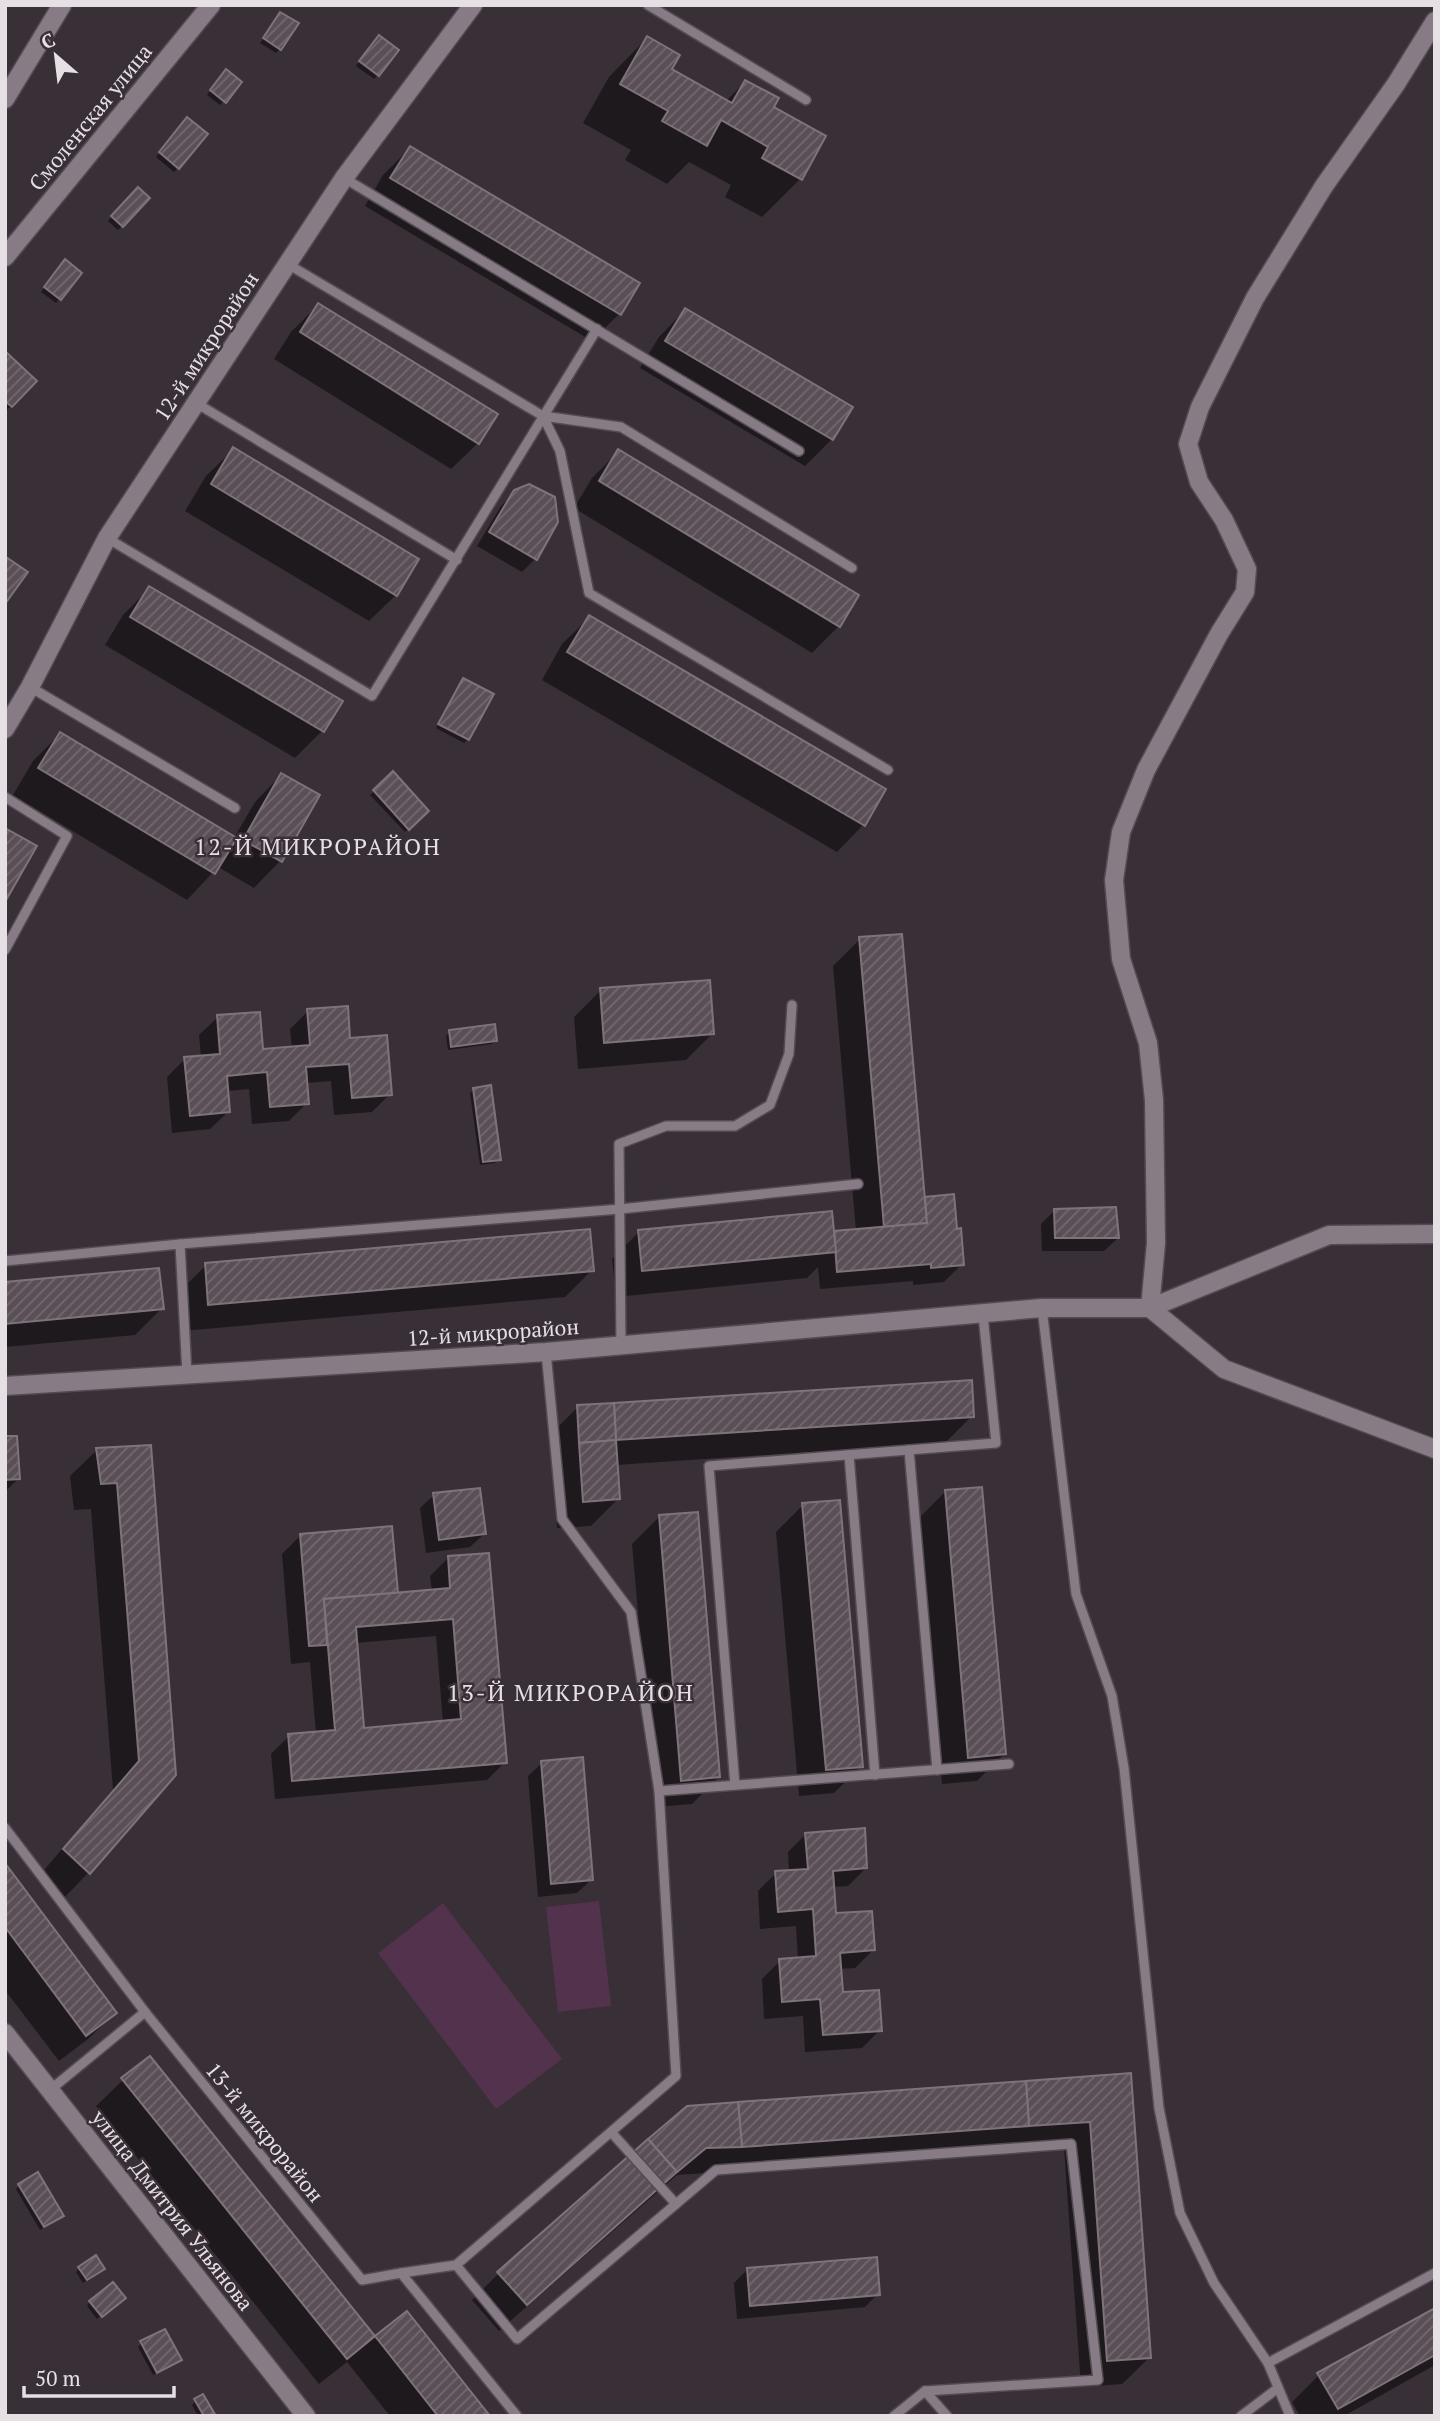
<svg xmlns="http://www.w3.org/2000/svg" width="1440" height="2421" viewBox="0 0 1440 2421" font-family="'PT Serif',serif">
<defs>
<pattern id="building-hatch" width="6" height="6" patternUnits="userSpaceOnUse" patternTransform="scale(1.75)"><rect width="6" height="6" fill="#5a4f57"/><path d="M-1 1l2-2M0 6l6-6M5 7l2-2" fill="none" stroke="#72686f"/></pattern>
</defs>
<rect width="100%" height="100%" fill="#392f37"/>
<g fill="#52324c">
<path d="M599 1901 611 2006 558 2012 546 1907Z"/>
<path d="M443 1903 562 2059 496 2109 378 1953Z"/>
</g>
<g fill="#0007" fill-rule="evenodd">
<path d="M277 18 280 49 276 53 260 43Z"/>
<path d="M647 38 670 70 726 101 745 82 800 179 762 217 725 197 731 185 689 162 667 184 625 160 631 150 583 123 609 77Z"/>
<path d="M375 41 378 75 374 79 356 66Z"/>
<path d="M222 75 239 82 220 105 207 95Z"/>
<path d="M184 124 178 168 174 172 156 157Z"/>
<path d="M410 148 637 283 619 314 592 341 365 206 383 175Z"/>
<path d="M138 189 147 198 118 230 108 221Z"/>
<path d="M61 265 80 273 56 303 41 292Z"/>
<path d="M318 305 478 443 451 469 274 359 291 332Z"/>
<path d="M685 310 832 439 805 466 640 368 659 337Z"/>
<path d="M5 353 35 381 7 410 5 408Z"/>
<path d="M233 450 396 595 369 621 185 511 206 476Z"/>
<path d="M619 451 839 626 812 653 574 508 592 478Z"/>
<path d="M515 492 535 559 522 572 477 546 501 506Z"/>
<path d="M150 588 340 701 322 731 295 758 105 645 123 615Z"/>
<path d="M589 618 863 825 837 852 542 680 562 644Z"/>
<path d="M463 680 468 739 464 743 436 728Z"/>
<path d="M60 734 234 838 255 802 281 775 280 861 254 888 218 867 187 900 13 795 33 761Z"/>
<path d="M393 774 427 811 405 832 370 795Z"/>
<path d="M860 939 923 1201 925 1198 955 1231 962 1264 944 1282 913 1285V1281L820 1289 818 1267 807 1278 616 1297 612 1259 639 1232 832 1235 835 1233 856 1231 833 966ZM924 1212H928L929 1231Z"/>
<path d="M601 990 713 1033 686 1060 578 1069 574 1017Z"/>
<path d="M308 1011 349 1040 390 1094 372 1112 334 1115 331 1081 306 1083 307 1103 289 1121 252 1124 249 1089 227 1091 229 1111 210 1129 172 1133 167 1077 185 1059 201 1057 199 1035 218 1017 261 1051 292 1048 290 1029Z"/>
<path d="M450 1032 496 1040 492 1044 448 1050 446 1036Z"/>
<path d="M474 1089 499 1159 495 1163 480 1165 470 1093Z"/>
<path d="M1055 1210 1118 1238 1104 1251H1042L1041 1224Z"/>
<path d="M206 1265 592 1270 565 1297 182 1331 179 1292Z"/>
<path d="M5 1283 162 1308 135 1335 5 1347Z"/>
<path d="M578 1407 972 1416 945 1443 616 1465 618 1499 591 1526 557 1528 551 1434Z"/>
<path d="M5 1438 19 1478 5 1492Z"/>
<path d="M149 1447 174 1774 88 1873 62 1900 38 1877 113 1790 91 1509 74 1510 70 1476 97 1450Z"/>
<path d="M945 1492 1004 1754 977 1781 942 1784 918 1519Z"/>
<path d="M434 1495 484 1534 470 1547 426 1553 420 1508Z"/>
<path d="M803 1505 861 1766 834 1793 799 1796 776 1532Z"/>
<path d="M659 1517 719 1777 692 1804 655 1807 632 1544Z"/>
<path d="M300 1536 396 1594 432 1591 430 1576 448 1558 505 1762 487 1780 275 1799 271 1754 289 1736 316 1734 310 1662 291 1664 282 1554ZM436 1636 443 1723 362 1730 355 1643Z"/>
<path d="M542 1763 591 1880 577 1893 538 1897 528 1776Z"/>
<path d="M806 1834 866 1868 848 1886 832 1887 834 1915 873 1950 855 1968 839 1969 841 1994 880 2030 862 2048 805 2052 803 2016 764 2019 762 1979 780 1961 798 1960 796 1926 760 1929 758 1891 776 1873 789 1872 788 1852Z"/>
<path d="M5 1866 115 2013 88 2039 59 2061 5 1990Z"/>
<path d="M149 2058 375 2339 407 2313 488 2416H390L347 2362 319 2384 96 2106 123 2080Z"/>
<path d="M1129 2075 1149 2358 1122 2384 1081 2387 1064 2148 677 2175 499 2331 472 2300 499 2273 688 2107Z"/>
<path d="M20 2185 58 2219 40 2230 16 2189Z"/>
<path d="M80 2268 99 2272 83 2283 76 2272Z"/>
<path d="M747 2270 878 2294 865 2307 737 2319 734 2283Z"/>
<path d="M120 2301 97 2319 87 2306 90 2302Z"/>
<path d="M1435 2310V2365L1344 2416H1300L1292 2402 1319 2375Z"/>
<path d="M142 2343 179 2360 153 2375 138 2347Z"/>
<path d="M196 2401 214 2416H198L192 2405Z"/>
</g>
<g fill="url(#building-hatch)" stroke="#7e737b" stroke-width="2" fill-rule="evenodd">
<path d="M280 12 299 23 281 50 263 38Z"/>
<path d="M379 35 399 50 379 76 359 61Z"/>
<path d="M647 36 680 55 672 69 732 103 745 80 779 98 774 107 826 136 802 180 762 158 768 147 721 120 707 146 662 121 668 111 620 84Z"/>
<path d="M226 69 242 82 226 103 210 90Z"/>
<path d="M187 117 208 134 179 169 159 152Z"/>
<path d="M410 146 640 283 621 315 390 178Z"/>
<path d="M138 187 150 198 123 227 111 216Z"/>
<path d="M65 259 82 273 61 300 44 287Z"/>
<path d="M318 303 498 414 479 444 300 332Z"/>
<path d="M685 308 853 407 833 440 665 341Z"/>
<path d="M5 351 37 381 12 407 5 401Z"/>
<path d="M233 447 419 559 397 596 211 484Z"/>
<path d="M618 449 859 595 840 627 599 481Z"/>
<path d="M529 484 555 497 558 522 537 560 489 532 514 490Z"/>
<path d="M6 557 28 572 5 604V558Z"/>
<path d="M149 586 343 701 324 732 130 617Z"/>
<path d="M589 615 886 789 865 826 567 652Z"/>
<path d="M463 678 494 694 469 740 438 724Z"/>
<path d="M60 732 237 838 215 874 38 768Z"/>
<path d="M393 771 429 811 409 830 373 790Z"/>
<path d="M281 773 320 795 282 862 243 840Z"/>
<path d="M5 828 37 846 5 902Z"/>
<path d="M902 934 927 1223 884 1227 859 937Z"/>
<path d="M710 980 714 1034 604 1043 600 988Z"/>
<path d="M348 1006 350 1038 387 1035 392 1095 352 1098 349 1064 306 1067 309 1104 270 1107 267 1072 227 1076 230 1112 190 1116 184 1057 220 1054 217 1015 260 1012 263 1049 310 1045 307 1009Z"/>
<path d="M495 1024 497 1041 451 1047 449 1030Z"/>
<path d="M491 1085 501 1160 483 1162 473 1088Z"/>
<path d="M954 1194 957 1229 961 1228 964 1265 931 1268V1264L837 1272 834 1231 927 1223 925 1197Z"/>
<path d="M1116 1207 1119 1238H1055L1054 1209Z"/>
<path d="M832 1211 836 1252 642 1271 638 1230Z"/>
<path d="M590 1229 594 1271 208 1305 205 1263Z"/>
<path d="M159 1268 164 1309 5 1324V1282Z"/>
<path d="M972 1380 974 1417 616 1440 614 1403Z"/>
<path d="M614 1403 616 1440 579 1443 577 1405Z"/>
<path d="M5 1436H17L20 1479 5 1480Z"/>
<path d="M616 1440 620 1499 583 1502 579 1443Z"/>
<path d="M151 1445 176 1775 90 1874 63 1849 139 1761 117 1483 101 1484 96 1448Z"/>
<path d="M982 1487 1006 1754 968 1758 945 1490Z"/>
<path d="M480 1488 486 1534 439 1540 433 1493Z"/>
<path d="M840 1500 863 1767 826 1770 802 1503Z"/>
<path d="M698 1512 720 1777 681 1781 659 1515Z"/>
<path d="M392 1526 398 1593 324 1599 327 1645 309 1646 300 1534Z"/>
<path d="M489 1553 507 1763 292 1781 288 1734 335 1730 324 1599 450 1588 448 1556ZM453 1619 461 1719 364 1728 356 1627Z"/>
<path d="M583 1757 593 1880 551 1884 541 1761Z"/>
<path d="M865 1828 867 1868 833 1871 836 1913 872 1911 875 1950 840 1953 843 1992 879 1990 882 2031 823 2035 820 1999 782 2002 779 1959 816 1956 813 1909 778 1912 775 1871 808 1869 805 1833Z"/>
<path d="M5 1863 117 2013 86 2036 5 1927Z"/>
<path d="M150 2056 375 2336 347 2359 121 2078Z"/>
<path d="M1131 2073 1151 2358 1107 2361 1090 2122 1029 2126 1026 2081Z"/>
<path d="M1026 2081 1029 2126 742 2147 738 2102Z"/>
<path d="M738 2102 742 2147 706 2148 677 2172 648 2139 687 2106Z"/>
<path d="M648 2139 677 2172 527 2305 497 2272Z"/>
<path d="M38 2172 64 2216 44 2227 18 2184Z"/>
<path d="M96 2255 105 2269 87 2280 78 2267Z"/>
<path d="M877 2257 880 2295 750 2306 747 2268Z"/>
<path d="M113 2282 126 2298 102 2317 89 2301Z"/>
<path d="M1435 2308V2355L1338 2409 1317 2373Z"/>
<path d="M407 2311 490 2416H438L375 2336Z"/>
<path d="M165 2329 182 2360 157 2373 140 2341Z"/>
<path d="M203 2394 216 2416H204L194 2399Z"/>
</g>
<g fill="none" stroke-linecap="round" stroke-linejoin="round">
<g stroke="#534b52" stroke-width="12">
<g id="lane">
<path d="M648 5 806 100"/>
<path d="M344 178 799 451"/>
<path d="M286 263 543 416 621 427 852 568"/>
<path d="M196 403 457 560"/>
<path d="M543 416 560 451 589 593 888 770"/>
<path d="M107 538 372 696 597 329"/>
<path d="M30 687 235 808"/>
<path d="M5 797 67 836 5 950"/>
<path d="M5 1261 180 1244"/>
<path d="M1042 1308 1076 1594 1112 1696 1124 1768 1159 2108 1180 2213 1214 2283 1268 2363"/>
<path d="M621 1346 619 1144 666 1126H735L770 1105 789 1054 792 1005"/>
<path d="M187 1374 180 1244 620 1209 858 1184"/>
<path d="M909 1450 937 1770"/>
<path d="M849 1455 875 1775"/>
<path d="M735 1785 709 1466 996 1443 983 1315"/>
<path d="M659 1791 1009 1764"/>
<path d="M5 1828 145 2012 362 2280 401 2273 517 2416"/>
<path d="M50 2090 145 2012"/>
<path d="M611 2132 676 2204"/>
<path d="M456 2265 517 2339 716 2170 1071 2144 1098 2380 925 2391"/>
<path d="M401 2273 456 2265 676 2076 659 1791 631 1612 562 1519 546 1352"/>
<path d="M894 2416 925 2391 947 2416"/>
<path d="M1241 2416 1278 2388"/>
<path d="M1290 2416 1268 2363 1435 2273"/>
</g>
</g>
<g stroke="#534b52" stroke-width="21">
<g id="street">
<path d="M1435 21 1396 84 1324 186 1255 298 1200 407 1188 444 1199 482 1224 520 1247 569 1245 592 1219 634 1146 770 1121 832 1114 880 1121 959 1148 1043 1154 1100 1156 1243 1150 1308 1329 1235 1435 1234"/>
<path d="M5 99 62 5"/>
<path d="M5 257 211 5"/>
<path d="M5 729 30 687 107 538 344 178 473 5"/>
<path d="M5 1386 546 1352 1042 1308H1150L1224 1369 1435 1449"/>
<path d="M5 2033 306 2416"/>
</g>
</g>
<use href="#lane" stroke="#877c85" stroke-width="9"/>
<use href="#street" stroke="#877c85" stroke-width="18"/>
</g>
<g text-anchor="middle" dominant-baseline="central" stroke-width="5" stroke-linejoin="round" paint-order="stroke">
<g font-size="21" fill="#e6e0e5" stroke="#392f37">
<text transform="translate(90 117) rotate(-51)">Смоленская улица</text>
<text transform="translate(206 346) rotate(-57)">12-й микрорайон</text>
<text transform="translate(493 1332) rotate(-4)">12-й микрорайон</text>
<text transform="translate(265 2132) rotate(51)">13-й микрорайон</text>
<text transform="translate(173 2210) rotate(52)">улица Дмитрия Ульянова</text>
</g>
<g font-size="23" letter-spacing="2" fill="#e6e0e5" stroke="#392f37">
<text x="318" y="846">12-Й МИКРОРАЙОН</text>
<text x="571" y="1692">13-Й МИКРОРАЙОН</text>
</g>
</g>
<rect width="1440" height="2421" fill="none" stroke="#e6e0e5" stroke-width="14"/>
<g transform="translate(56 56) rotate(332)" stroke="#392f37" stroke-width="5" paint-order="stroke">
<path d="M0-5L12 26L0 18L-12 26Z" fill="#e6e0e5"/>
<text y="-10" font-size="19" font-weight="bold" text-anchor="middle" fill="#e6e0e5">С</text>
</g>
<path d="M24 2386v10h150v-10" fill="none" stroke="#e6e0e5" stroke-width="3.5"/>
<text x="35" y="2386" font-size="21" fill="#e6e0e5" stroke="#392f37" stroke-width="5" paint-order="stroke">50 m</text>
</svg>
